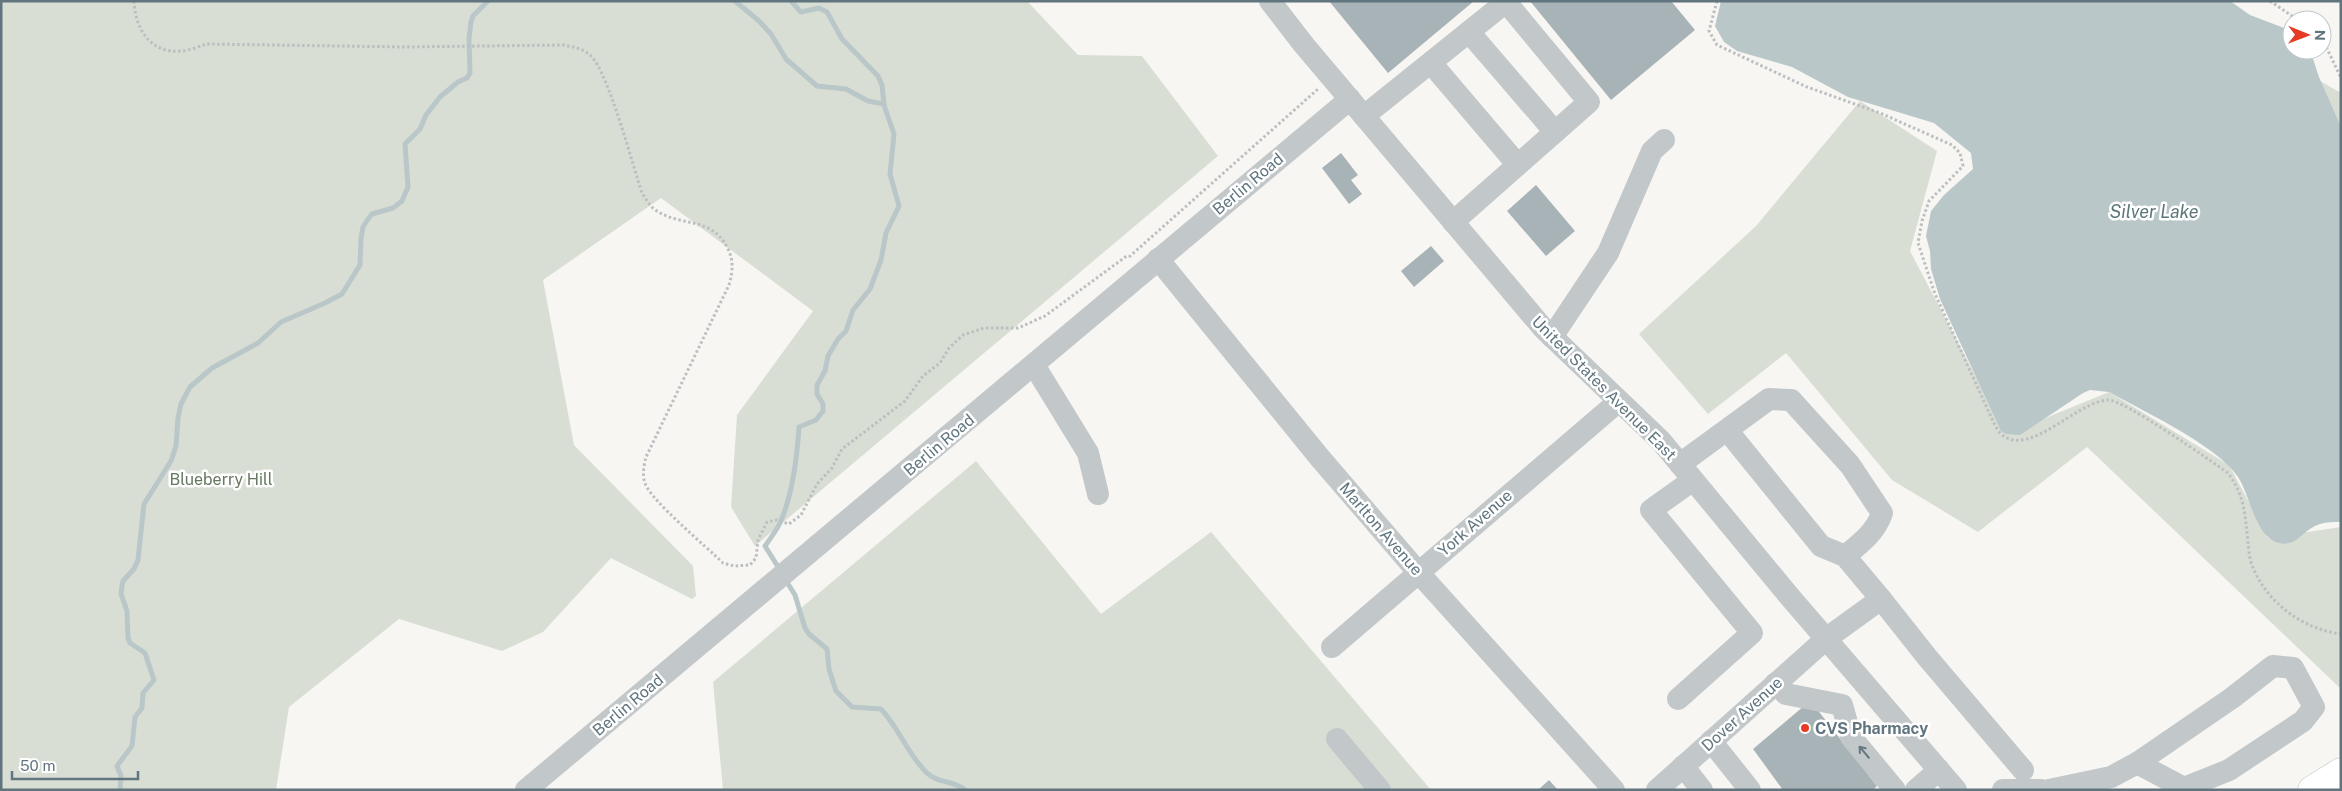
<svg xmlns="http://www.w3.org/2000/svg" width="2342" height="791" viewBox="0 0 2342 791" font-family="'Public Sans',sans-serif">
<rect width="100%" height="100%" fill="#f7f6f3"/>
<g fill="#d9ded4">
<path d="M1 1H1027L1078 55 1142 56 1218 156 755 546 731 507 737 415 813 311 661 198 543 280 574 445 693 566 696 596 692 599 611 558 543 632 502 651 399 619 289 707 276 790H1Z"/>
<path d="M2320 81 2341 93V139Z"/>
<path d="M1860 101 1937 151 1910 251 2006 434 2109 392 2229 465 2268 538 2341 527V689L2087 447 1978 532 1892 480 1786 353 1708 414 1639 334 1756 226Z"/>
<path d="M976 461 1101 614 1211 532 1431 790H723L713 682Z"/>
</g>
<path fill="#b9c7c9" d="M1721 1H2230L2250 15 2292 31V50H2310L2319 77 2341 127V522C2331 522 2323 522 2315 526 2302 532 2296 547 2279 543 2255 537 2250 495 2238 477 2218 446 2143 411 2109 392L2090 390 2083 393 2020 435 2006 434 2001 431 1940 299 1931 269 1930 251 1926 236 1931 211 1944 195 1973 169 1971 153 1934 123 1848 97 1792 67 1737 51 1724 42 1715 26Z"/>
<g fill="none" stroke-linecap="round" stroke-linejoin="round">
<g stroke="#b9c7c9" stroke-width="5">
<path d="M735 1 759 21 771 34 786 59 817 86 846 89 868 101 884 104"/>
<path d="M780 570 765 546C770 539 776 531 780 523 793 494 797 458 799 427L816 420 823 411V404L817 394V385L825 371 828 356 838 339 846 331 853 310 870 289 881 260 886 233 899 206 890 174 894 134 884 105 882 85 878 76 842 39 827 12 819 8 801 12 791 1"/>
<path d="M785 579 795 595 805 628 809 634 827 649 829 669 836 691 852 707 881 709C899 728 908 755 927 773 938 784 954 780 965 790"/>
<path d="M120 790 121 776 117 766 132 746 135 717 142 708 143 693 154 680 145 653 130 643 128 638 127 611 121 594 122 586 123 581 134 569 138 560 144 504 171 461 176 446 178 418 181 404 190 387 212 368 258 343 281 322 325 303 342 294 360 265 361 238 363 227 368 219 372 214 393 208 402 201 408 187 405 144 420 129 426 115 440 97 458 82 467 78 470 73 469 39 471 22 473 16 488 1"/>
</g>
</g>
<g fill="#a8b3b7">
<path d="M1329 1H1474L1388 73Z"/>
<path d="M1530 1H1671L1695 30 1611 100Z"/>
<path d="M1341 153 1358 175 1351 180 1362 194 1349 204 1322 168Z"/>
<path d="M1536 185 1575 231 1546 256 1507 211Z"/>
<path d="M1431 246 1444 261 1414 287 1401 271Z"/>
<path d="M1804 706 1816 708 1877 786 1873 790H1783L1753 749Z"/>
<path d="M1549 780 1558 790H1538Z"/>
</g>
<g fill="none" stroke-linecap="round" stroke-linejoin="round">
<g stroke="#b5babd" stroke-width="29">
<path id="major" d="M2312 790 2341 772"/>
</g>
<g stroke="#bcbfc1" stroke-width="3" stroke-dasharray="2.5 2.5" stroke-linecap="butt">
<path d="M134 1C135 28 150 54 181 51 189 51 199 46 207 44L405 47 563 45C573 47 583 48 591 56 608 72 633 166 642 193 646 199 649 205 654 209 679 228 710 215 727 247 734 260 733 271 729 285L646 457C644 465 642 475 645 483 650 500 708 548 723 563L734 566 750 565 756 558 758 540 767 522 777 520 789 524 801 515 817 484 832 468 842 449 905 401 923 376 940 363 949 348 963 335 984 328H1018L1045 316 1128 255"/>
<path d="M1717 1 1709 31 1717 45 1807 87 1880 113 1952 145 1960 153 1963 166 1929 201 1922 221 1918 243 1935 294 1993 421C1995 425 1998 431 2001 434 2029 459 2077 401 2108 400 2123 399 2211 461 2228 473 2245 496 2245 515 2248 542 2249 549 2249 558 2252 565 2266 602 2302 629 2341 634"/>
<path d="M2270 1 2298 20"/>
<path d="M2322 38 2341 78"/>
<path d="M1129 257 1318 89"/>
</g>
<g stroke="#c2c7c9" stroke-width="22">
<path d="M1270 1 1304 45 1543 328 1661 441 1790 597 1956 790"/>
<path d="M1469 32 1555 132"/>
<path d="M1431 63 1517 164"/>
<path d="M1364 116 1506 2 1589 102 1453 222"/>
<path d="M1158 259 1320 458 1418 572 1614 790"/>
<path d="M1552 337 1608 253 1652 151 1664 140"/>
<path d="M1034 365 1088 453 1098 494"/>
<path d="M1680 464 1769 399 1791 400 1850 465 1882 513C1876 532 1860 544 1845 556L1821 546 1727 430"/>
<path d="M1881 599 1927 657 2023 770"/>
<path d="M1332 647 1619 401"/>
<path d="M1776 683 1786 694 1842 705 1851 737 1895 790"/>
<path d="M1678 699 1752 633 1651 510 1693 480"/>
<path d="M1337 739 1380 790"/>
<path d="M1711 741 1750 790"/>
<path d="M1683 766 1702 790"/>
<path d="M526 790 1350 99"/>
<path d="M1657 790 1827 638 1881 599 1845 556"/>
<path d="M1916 790 1939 770"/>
<path d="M2003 790H2041"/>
<path d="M2049 790 2111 777 2137 763 2232 698 2273 666 2293 668 2314 707 2303 721 2229 770 2184 788 2137 763"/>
</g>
<use href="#major" stroke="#fff" stroke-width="28"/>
</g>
<defs><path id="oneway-shaft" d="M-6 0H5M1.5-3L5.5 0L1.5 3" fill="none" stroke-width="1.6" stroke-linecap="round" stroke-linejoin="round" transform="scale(1.25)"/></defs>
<use stroke="#667983" href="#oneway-shaft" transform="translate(1864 752) rotate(-130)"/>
<circle fill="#e53b25" stroke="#fff" stroke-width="2" cx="1805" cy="728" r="5"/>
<g text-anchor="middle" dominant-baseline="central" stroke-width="5" stroke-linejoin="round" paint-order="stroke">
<g font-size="16" fill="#61757f" stroke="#fff">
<text transform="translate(1248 184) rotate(-40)">Berlin Road</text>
<text transform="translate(1604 388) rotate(45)">United States Avenue East</text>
<text transform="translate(939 445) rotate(-40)">Berlin Road</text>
<text transform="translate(1475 523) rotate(-41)">York Avenue</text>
<text transform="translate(1381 529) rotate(49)">Marlton Avenue</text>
<text transform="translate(628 705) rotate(-40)">Berlin Road</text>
<text transform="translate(1742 714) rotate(-42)">Dover Avenue</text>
</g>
<g font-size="16" fill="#677760" stroke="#fff">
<text x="221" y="479">Blueberry Hill</text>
</g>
<g font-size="16" font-weight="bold" fill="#61757f" stroke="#fff" text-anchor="start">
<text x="1815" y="728">CVS Pharmacy</text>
</g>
<g font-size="18" font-style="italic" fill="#5c767a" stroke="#fff">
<text x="2154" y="211">Silver Lake</text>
</g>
</g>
<rect width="2342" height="791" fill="none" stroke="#61757f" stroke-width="5"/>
<g transform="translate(2307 35) rotate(91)"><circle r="24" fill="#ffffff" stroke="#c0c8cc"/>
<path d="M0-4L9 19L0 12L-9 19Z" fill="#e53b25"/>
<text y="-8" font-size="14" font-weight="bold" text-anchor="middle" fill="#61757f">N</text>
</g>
<path d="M12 771v8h126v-8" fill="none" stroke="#61757f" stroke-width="2.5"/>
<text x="20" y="771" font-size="15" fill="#61757f" stroke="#ffffff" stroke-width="4" paint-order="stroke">50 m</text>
</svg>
